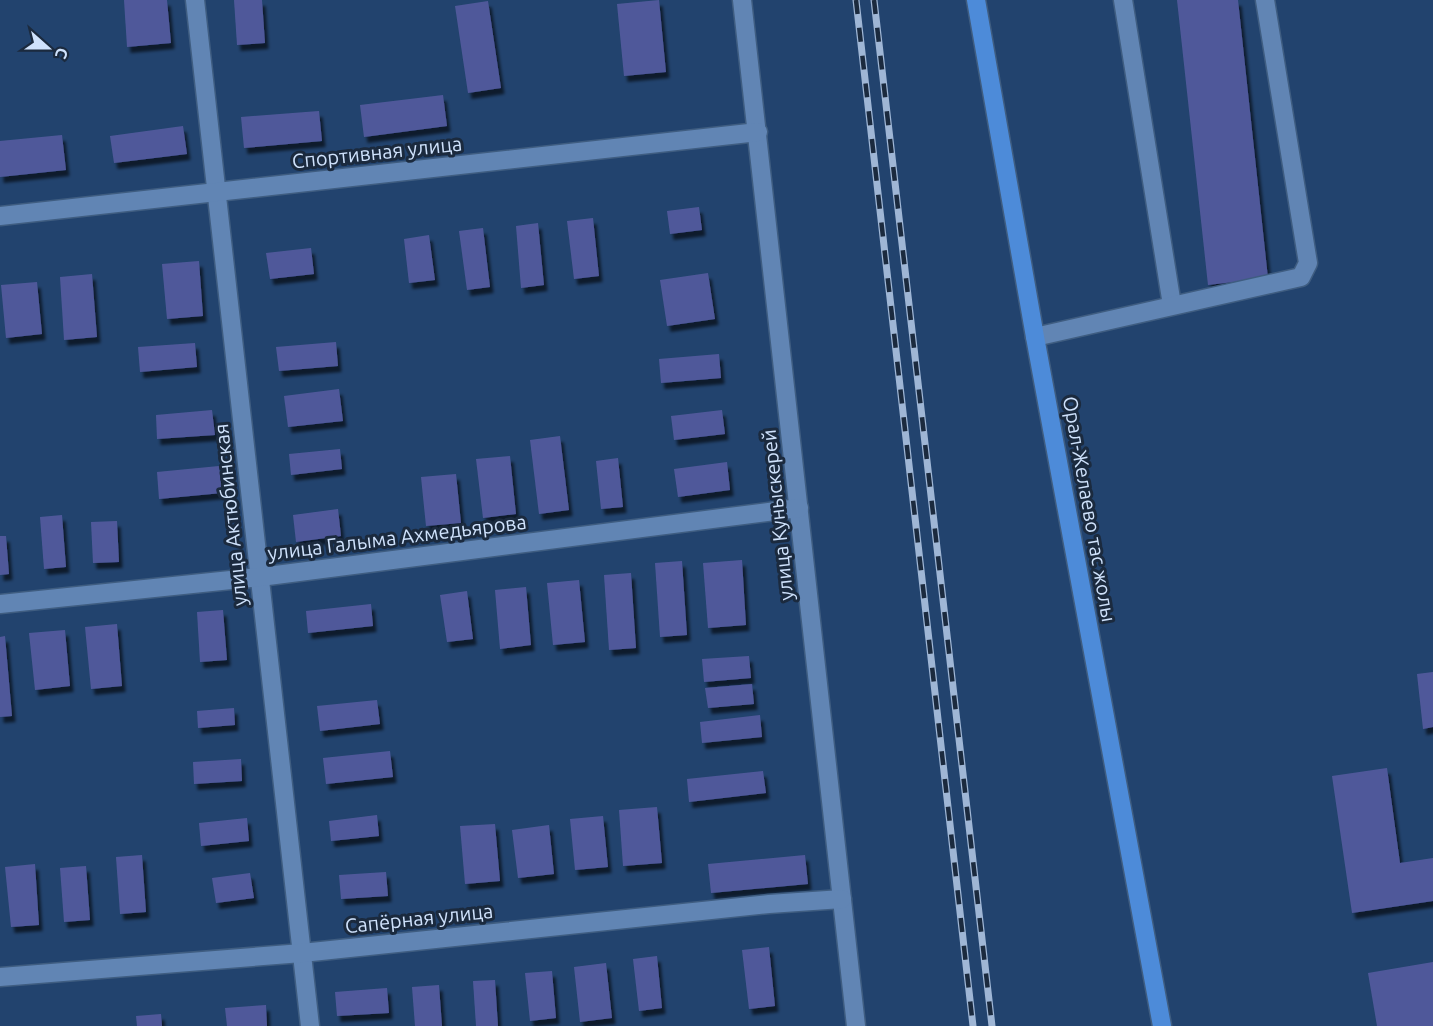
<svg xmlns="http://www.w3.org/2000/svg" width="1433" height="1026" viewBox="0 0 1433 1026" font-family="Ubuntu,sans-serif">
<defs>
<filter id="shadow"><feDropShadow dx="3.5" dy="6" stdDeviation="1.5" flood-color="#0009"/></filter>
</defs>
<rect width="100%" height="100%" fill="#22436e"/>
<g fill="#50599a" filter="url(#shadow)">
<path d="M124 0H167L171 43 127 47Z"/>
<path d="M234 0H262L265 43 237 45Z"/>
<path d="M659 0 666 72 624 76 617 4Z"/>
<path d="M1177 0H1238L1268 278 1208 285Z"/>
<path d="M488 1 501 88 468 93 455 6Z"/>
<path d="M443 95 447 126 364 137 360 105Z"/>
<path d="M319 111 322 141 244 148 241 117Z"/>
<path d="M183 126 187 154 114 163 110 136Z"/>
<path d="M62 135 66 170 0 177V141Z"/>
<path d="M699 207 702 230 670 234 667 211Z"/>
<path d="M593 218 599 276 574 279 567 221Z"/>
<path d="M538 223 544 285 521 288 516 226Z"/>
<path d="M483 228 490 287 467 290 459 231Z"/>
<path d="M429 235 435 280 409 283 404 239Z"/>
<path d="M311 248 314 274 270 279 266 253Z"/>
<path d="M199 261 203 316 167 319 162 264Z"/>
<path d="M708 273 715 319 667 326 660 280Z"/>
<path d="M92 274 97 337 64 340 60 277Z"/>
<path d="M37 282 42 334 6 338 1 285Z"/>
<path d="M336 342 338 366 279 371 276 347Z"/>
<path d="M195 343 197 367 140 372 138 347Z"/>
<path d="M719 354 721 378 661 383 659 359Z"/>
<path d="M339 389 343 421 288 427 284 396Z"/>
<path d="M212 410 215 435 157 439 156 415Z"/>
<path d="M722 410 725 434 674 440 671 416Z"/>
<path d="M560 436 569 510 539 514 530 440Z"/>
<path d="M340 449 342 469 291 475 289 454Z"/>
<path d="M510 456 516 514 483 518 476 459Z"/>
<path d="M618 458 623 507 601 509 596 461Z"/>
<path d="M727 462 730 490 678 497 674 469Z"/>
<path d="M219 466 222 493 159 499 157 472Z"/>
<path d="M456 474 461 523 426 526 421 477Z"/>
<path d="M338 509 341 536 296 542 293 515Z"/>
<path d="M62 515 66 567 44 569 40 517Z"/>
<path d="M117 521 119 562 93 563 91 522Z"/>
<path d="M0 536H6L9 574 0 575Z"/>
<path d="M742 560 746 625 708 628 703 563Z"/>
<path d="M682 561 687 635 660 637 655 563Z"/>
<path d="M631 573 636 648 609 650 604 575Z"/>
<path d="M579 580 585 642 553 645 547 583Z"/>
<path d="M526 587 531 645 500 649 495 590Z"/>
<path d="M467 591 473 639 447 642 440 595Z"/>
<path d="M371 604 373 626 308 633 306 611Z"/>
<path d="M223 610 227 660 200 662 197 612Z"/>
<path d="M117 624 122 686 91 689 85 627Z"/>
<path d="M65 630 70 686 35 690 29 633Z"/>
<path d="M5 636 12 716 0 717V637Z"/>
<path d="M749 656 751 678 704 682 702 659Z"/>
<path d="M1433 672V727L1423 729 1417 674Z"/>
<path d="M752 684 754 704 708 708 705 688Z"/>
<path d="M377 700 380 724 320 731 317 706Z"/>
<path d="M234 708 235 725 198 728 197 711Z"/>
<path d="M760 715 762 737 702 743 700 722Z"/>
<path d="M390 751 393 777 326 784 323 758Z"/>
<path d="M241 759 242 781 194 784 193 762Z"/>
<path d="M1387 768 1400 863 1433 858V901L1352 913 1332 776Z"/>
<path d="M763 771 766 793 689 802 687 779Z"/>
<path d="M657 807 662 863 623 866 619 810Z"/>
<path d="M377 815 379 836 331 841 329 821Z"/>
<path d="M603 816 608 867 575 870 570 819Z"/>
<path d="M247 818 249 841 201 846 199 823Z"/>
<path d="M495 824 500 881 465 884 460 826Z"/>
<path d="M549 825 554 874 518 878 512 830Z"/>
<path d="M142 855 146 912 120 914 116 857Z"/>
<path d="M805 855 808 884 711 893 708 864Z"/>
<path d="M35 864 39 925 11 927 5 867Z"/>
<path d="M86 866 90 920 64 922 60 868Z"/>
<path d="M386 872 388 896 341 899 339 875Z"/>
<path d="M250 873 254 898 216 903 212 878Z"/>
<path d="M769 947 775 1006 749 1009 742 950Z"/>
<path d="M657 956 662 1008 639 1011 633 959Z"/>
<path d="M1433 962V1026H1377L1368 973Z"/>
<path d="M606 963 612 1018 580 1022 574 967Z"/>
<path d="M552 971 556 1018 530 1021 525 973Z"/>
<path d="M495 980 498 1026H476L473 981Z"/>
<path d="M439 985 442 1026H415L412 987Z"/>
<path d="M387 988 389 1013 337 1016 335 992Z"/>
<path d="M266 1005 267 1026H227L225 1008Z"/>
<path d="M161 1014 162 1026H137L136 1016Z"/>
</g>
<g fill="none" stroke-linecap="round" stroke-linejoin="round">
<g stroke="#3f5d81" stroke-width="21">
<g id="minor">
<path d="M195 0 310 1026"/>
<path d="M742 0 856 1026"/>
<path d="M1123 0 1172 305"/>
<path d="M0 216 758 132"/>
<path d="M1035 337 1301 277 1308 263 1265 0"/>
<path d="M0 604 260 577 799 508"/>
<path d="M0 977 302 953 769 904 842 899"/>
</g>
</g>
<g stroke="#3f5d81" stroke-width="21">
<path id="major" d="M976 0 1035 337 1162 1026"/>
</g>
<use href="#minor" stroke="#6185b4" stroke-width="18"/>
<use href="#major" stroke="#4d8bd9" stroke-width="18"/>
<g stroke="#9fb6d5" stroke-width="7">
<g id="rail">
<path d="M856 0 973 1026"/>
<path d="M874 0 992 1026"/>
</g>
</g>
<use href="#rail" stroke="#1b2a3e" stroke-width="4.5" stroke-dasharray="14" stroke-linecap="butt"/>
</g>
<g text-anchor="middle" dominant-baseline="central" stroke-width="6" stroke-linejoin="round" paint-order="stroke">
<g font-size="20" fill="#cfe2fc" stroke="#1b2a3e">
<text transform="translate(377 152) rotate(-6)">Спортивная улица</text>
<text transform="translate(1090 509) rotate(80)">Орал-Желаево тас жолы</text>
<text transform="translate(230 515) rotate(-96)">улица Актюбинская</text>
<text transform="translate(777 515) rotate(-96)">улица Куныскерей</text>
<text transform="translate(397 537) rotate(-7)">улица Галыма Ахмедьярова</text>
<text transform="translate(419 918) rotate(-6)">Сапёрная улица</text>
</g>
</g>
<g transform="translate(48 48) rotate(111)" stroke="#1b2a3e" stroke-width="4.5" paint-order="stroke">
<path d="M0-4.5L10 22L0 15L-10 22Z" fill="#cfe2fc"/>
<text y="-9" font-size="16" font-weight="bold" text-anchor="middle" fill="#cfe2fc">С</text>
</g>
</svg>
